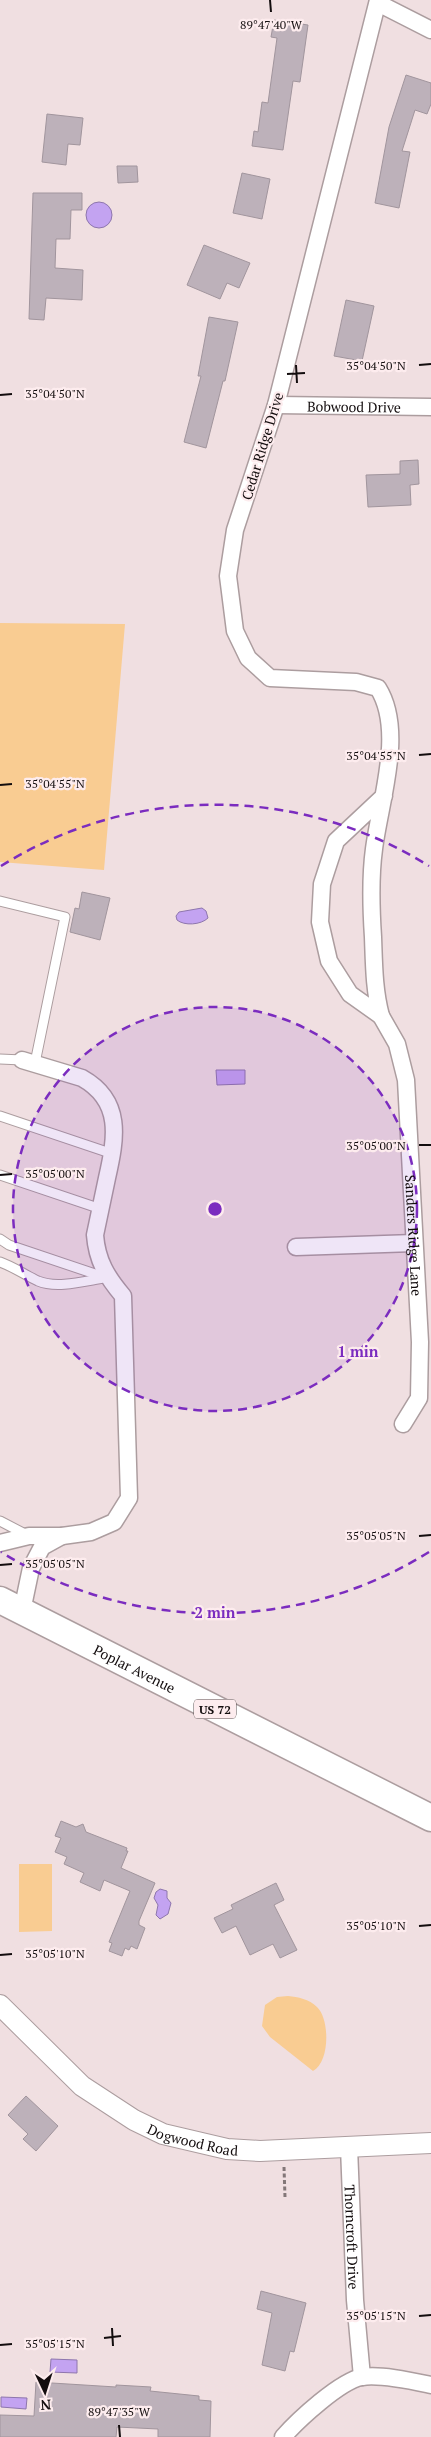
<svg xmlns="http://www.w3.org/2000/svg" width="431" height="2437" viewBox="0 0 431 2437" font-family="'PT Serif',serif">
<rect width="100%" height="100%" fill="#f0dfe1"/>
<g fill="#f9cc92">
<path d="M0 623 125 624 104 870 0 862Z"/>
<path d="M19 1864H52V1931L19 1932Z"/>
<path d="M288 1996C298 1997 309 1999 317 2007 330 2019 330 2062 313 2071L270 2037 262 2026 265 2005 277 1997Z"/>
</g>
<g fill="#c3a3f1" stroke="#8e76ad">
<circle cx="99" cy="215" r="13"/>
<path d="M202 908 206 911 208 918C201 925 184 926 177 920L176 916 179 912Z"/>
<path d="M216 1070H245V1084L217 1085Z"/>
<path d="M160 1889 167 1891V1898L171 1903 168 1914 160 1919 156 1915 158 1905 154 1898 156 1892Z"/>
<path d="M51 2359 77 2360V2373L50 2372Z"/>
<path d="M1 2397 27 2398 26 2409 1 2407Z"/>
</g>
<g fill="#bdb1ba" stroke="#a1959d">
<path d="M274 20 308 25 300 82 293 81 283 150 252 146 254 131 258 132 262 102 268 103 277 38 271 37Z"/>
<path d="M406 75 431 83V104L427 114 415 110 402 151 410 152 399 208 375 203 389 127Z"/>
<path d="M47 114 83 118 80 145 68 144 66 165 42 162Z"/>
<path d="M117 166H137L138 182 118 183Z"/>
<path d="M242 173 270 179 262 219 233 213Z"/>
<path d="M33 193H82V210H71L70 239H56L55 268 83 270 82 300 46 298 44 320 29 319Z"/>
<path d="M204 245 250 263 239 288 227 283 220 299 187 285Z"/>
<path d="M346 300 374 306 362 361 334 356Z"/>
<path d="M209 317 238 322 225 381H223L206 448 184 442 201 376H198Z"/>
<path d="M418 460 419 484 410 485 411 505 368 507 366 475 400 474V461Z"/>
<path d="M82 892 110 898 100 940 70 932 75 908 79 909Z"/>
<path d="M61 1821 76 1827 83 1824 86 1832 127 1848 126 1851H128L121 1868 155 1883 139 1921V1925L145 1928 137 1949 131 1946 129 1950 125 1948 122 1956 109 1951 112 1943 109 1942 130 1891 104 1880 100 1891 80 1882 84 1873 64 1864 67 1857 55 1852 61 1838 55 1836Z"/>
<path d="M276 1883 284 1900 274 1905 297 1950 280 1958 273 1944 250 1955 236 1926 222 1933 214 1918 233 1909 231 1905Z"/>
<path d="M26 2096 58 2126 36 2151 23 2139 28 2134 8 2115Z"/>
<path d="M261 2291 306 2303 294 2352 290 2351 285 2371 262 2365 272 2313 257 2309Z"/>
<path d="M36 2382 116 2387V2385L151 2387 150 2391 199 2396V2400L211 2401 210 2437H158V2429L117 2427 116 2437H0V2415L34 2416Z"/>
</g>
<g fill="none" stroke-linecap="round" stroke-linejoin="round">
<g stroke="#ac9d9f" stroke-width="11">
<g id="service">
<path d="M0 901 65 917 35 1063"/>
<path d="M0 1059 22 1060"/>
<path d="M0 1116 113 1154"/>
<path d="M0 1175 101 1209"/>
<path d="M0 1239 9 1245 107 1278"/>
<path d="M0 1262C14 1267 25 1275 38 1281 57 1289 85 1281 104 1278"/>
<path d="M0 1521 27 1535"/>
</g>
</g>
<g stroke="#ac9d9f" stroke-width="19">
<g id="minor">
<path d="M378 0 276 405 235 530 228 576 235 631 248 658 270 678 356 682 378 688C405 731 380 801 374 849 370 878 371 907 373 937 374 964 374 990 381 1016L350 994 329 961 320 922 322 884 336 841 384 796"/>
<path d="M378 3 431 30"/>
<path id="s1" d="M276 405 431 407"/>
<path id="s2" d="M381 1016 397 1044 406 1080 420 1342 419 1398 403 1424"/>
<path d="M22 1060 82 1078C123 1101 116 1138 107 1178 103 1197 99 1216 95 1235 97 1261 107 1277 123 1296L129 1498 114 1522 91 1532 62 1536"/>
<path d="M296 1247 414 1243"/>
<path d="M0 1543 29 1536H62L42 1547 31 1568 22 1611"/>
<path id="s3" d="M349 2147 355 2300 362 2377"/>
<path d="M283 2437C298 2420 340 2381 362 2377 381 2374 412 2381 431 2385"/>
</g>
</g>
<g stroke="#ac9d9f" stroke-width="22">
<g id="tertiary">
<path id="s4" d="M0 2005 82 2086 134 2120 163 2134 227 2149 260 2151 431 2143"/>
</g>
</g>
<g stroke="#ac9d9f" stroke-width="29">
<g id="primary">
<path id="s5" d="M0 1600 431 1818"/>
</g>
</g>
<path stroke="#837778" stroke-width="3" stroke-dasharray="4 2.5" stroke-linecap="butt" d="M284 2167 285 2197"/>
<use href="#service" stroke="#fff" stroke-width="9"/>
<use href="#minor" stroke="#fff" stroke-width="16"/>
<use href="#tertiary" stroke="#fff" stroke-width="20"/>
<use href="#primary" stroke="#fff" stroke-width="26"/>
</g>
<path fill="none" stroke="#130d0e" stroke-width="2" d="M270 0 271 12M296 365 297 383M419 365 431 364M287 374 305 373M0 395 12 394M419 755 431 754M0 785 12 784M419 1145H431M0 1175 12 1174M419 1536 431 1535M0 1565 12 1564M419 1926 431 1925M0 1955 12 1954M419 2316 431 2315M112 2328 113 2346M104 2338 121 2336M0 2345 12 2344M119 2425 120 2437"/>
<circle cx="215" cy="1209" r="202" fill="#7b2cbf" fill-opacity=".12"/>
<g fill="none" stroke="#7b2cbf" stroke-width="2.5" stroke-dasharray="9 6">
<circle cx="215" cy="1209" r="202"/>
<path d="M429 1552A404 404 0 0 1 1 1552M1 866A404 404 0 0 1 429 866"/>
</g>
<g text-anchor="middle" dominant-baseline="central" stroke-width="4.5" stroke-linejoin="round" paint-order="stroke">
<rect fill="#fdecee" stroke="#595051" stroke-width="1" x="194" y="1699.5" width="42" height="19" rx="4"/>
<g font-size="12" font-weight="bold" fill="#130d0e">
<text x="215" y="1709">US 72</text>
</g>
<g font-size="14" fill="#130d0e" stroke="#fdecee">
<text stroke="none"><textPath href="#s1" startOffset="78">Bobwood Drive</textPath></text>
<text transform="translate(262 446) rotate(-73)">Cedar Ridge Drive</text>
<text stroke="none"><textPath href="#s2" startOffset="225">Sanders Ridge Lane</textPath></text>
<text stroke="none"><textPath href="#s5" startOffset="151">Poplar Avenue</textPath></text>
<text stroke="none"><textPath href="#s4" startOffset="240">Dogwood Road</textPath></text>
<text stroke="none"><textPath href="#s3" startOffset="90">Thorncroft Drive</textPath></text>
</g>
</g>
<g font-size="12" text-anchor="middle" fill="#130d0e" stroke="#fdecee" stroke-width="4.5" stroke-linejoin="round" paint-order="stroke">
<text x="271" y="29">89°47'40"W</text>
<text x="376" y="370">35°04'50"N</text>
<text x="55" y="398">35°04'50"N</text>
<text x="376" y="760">35°04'55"N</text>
<text x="55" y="788">35°04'55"N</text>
<text x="376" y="1150">35°05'00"N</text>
<text x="55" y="1178">35°05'00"N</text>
<text x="376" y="1540">35°05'05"N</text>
<text x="55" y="1568">35°05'05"N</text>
<text x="376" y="1930">35°05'10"N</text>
<text x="55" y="1958">35°05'10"N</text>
<text x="376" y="2320">35°05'15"N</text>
<text x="55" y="2348">35°05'15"N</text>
<text x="119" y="2416">89°47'35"W</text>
</g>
<circle cx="215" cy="1209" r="8" fill="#7b2cbf" stroke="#fdecee" stroke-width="2.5"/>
<g font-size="15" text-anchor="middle" font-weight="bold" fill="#7b2cbf" stroke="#fdecee" stroke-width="4.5" stroke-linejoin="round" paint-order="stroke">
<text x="358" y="1357">1 min</text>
<text x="215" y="1618">2 min</text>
</g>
<g transform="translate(45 2392) rotate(176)" stroke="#fdecee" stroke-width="4" paint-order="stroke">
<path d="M0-4L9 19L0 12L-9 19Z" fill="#130d0e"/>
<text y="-8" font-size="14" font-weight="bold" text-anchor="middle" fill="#130d0e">N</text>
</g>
</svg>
